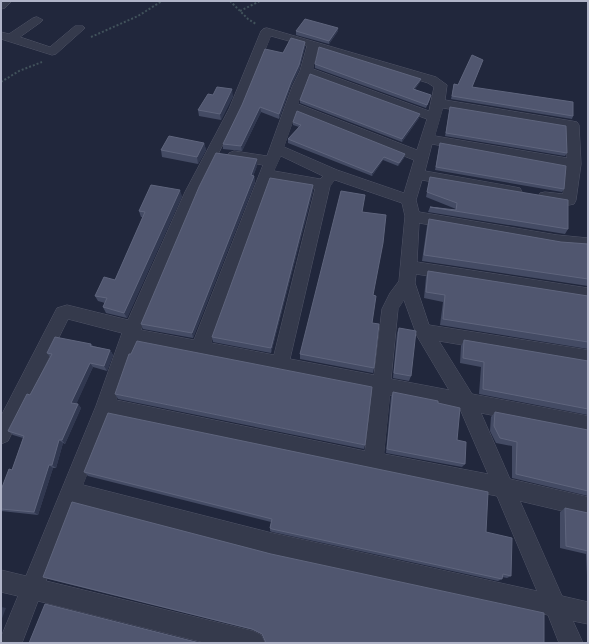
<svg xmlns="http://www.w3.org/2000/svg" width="589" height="644" viewBox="0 0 589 644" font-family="Arial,sans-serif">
<rect width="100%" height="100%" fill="#21273c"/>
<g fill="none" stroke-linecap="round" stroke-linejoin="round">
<g stroke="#505467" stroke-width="1">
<g id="street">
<path d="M1 1H12L5 8 1 9Z"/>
<path d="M37 17 43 20 41 22 20 37 50 47 75 26H83L85 28 56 54 52 55 1 39V32L9 34 33 18Z"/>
<path d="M267 28 436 77 447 85 445 100 572 121 577 122 579 125 581 164 576 200 574 204C564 207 550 204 540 201L538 197 540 193 545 192 563 194 566 168 432 144 425 171 515 187 520 188 522 192 520 196 515 197 422 180 416 200 419 212 557 235 588 238V250L557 247 419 223 417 262 588 288V302L416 274 415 283 429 325 588 350V366L439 341 472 394 588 416V434L481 413 510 479 588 497V517L520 501 562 596 588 602V624L573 621 583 643H559L548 615 272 555 76 504 46 581 253 631 261 635 265 643H206L38 601 22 643H1V637L18 596 1 592V570L26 576 96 406 122 333 68 319 8 441 1 444V416L57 308 67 305 128 320 185 192 229 109 261 31 263 29ZM271 36 307 46 300 71 292 87 267 156 234 151 229 153 227 156 229 159 263 165 194 340 141 330 199 192 241 109ZM318 49 428 83 434 87 429 111 313 69ZM309 76 427 119 417 150 298 104ZM443 108 566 128 567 158 435 136ZM296 113 414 160 404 193 337 170 284 147ZM281 156 323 176 320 179 274 171ZM335 180 402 203 405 216 399 281 390 293 382 309 374 375 290 359 330 186ZM270 181 315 189 274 355 211 343ZM404 300 417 336 449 390 391 379 398 309ZM136 344 372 391 365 451 116 400ZM390 395 460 409 488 474 384 454ZM110 416 373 472 497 496 537 591 272 533 83 485Z"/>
</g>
</g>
<g stroke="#41525b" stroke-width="2" stroke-dasharray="2 2" stroke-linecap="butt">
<path d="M230 1 248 19 256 24"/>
<path d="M240 11 260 1"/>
<path d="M91 37 138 16 162 1"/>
<path d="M1 82 19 71 42 62"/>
</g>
<use href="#street" fill="#353a4c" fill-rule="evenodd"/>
</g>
<g fill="#444b64">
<path d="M296 31H338L329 44 296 35Z"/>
<path d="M305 42V47L299 70 291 86 279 119 261 112 242 151 223 149V144L242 105 283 53Z"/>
<path d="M482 63 472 87 573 116 572 119 451 99 454 84 458 85Z"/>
<path d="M315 64 420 82 415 89 430 99 426 108 315 68Z"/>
<path d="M213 95 233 96 221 120 199 116 198 110Z"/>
<path d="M300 100 419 118 402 142 300 103Z"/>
<path d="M450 107 567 153 565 156 445 136Z"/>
<path d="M293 122 405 154 404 158 398 166 383 160 372 176 288 143V139L299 127 293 125Z"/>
<path d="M204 143 206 150 198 164 162 157 161 150Z"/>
<path d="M440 143 564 189 562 192 435 170Z"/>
<path d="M257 166 253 176H254L255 182 193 338 143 329 141 324Z"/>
<path d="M430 177 568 229 565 234 428 212 430 207 455 210 456 209 426 197Z"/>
<path d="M313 185V191L271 353 213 342 212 337Z"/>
<path d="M182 196 127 318 106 313 103 307 105 303 98 301 95 296 115 280 143 217H141L139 211Z"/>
<path d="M362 212 373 295 372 323 374 368 373 373 300 359V354Z"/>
<path d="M429 219 561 242 588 244V286L422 261 427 226Z"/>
<path d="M428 271 588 296V349L440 325 443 302 424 298 426 277Z"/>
<path d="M399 328 411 376 409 381 393 378 397 333Z"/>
<path d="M464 340 588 361V415L479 394 481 367 460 363 461 346Z"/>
<path d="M91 344 93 346 110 350 113 355 107 371 93 367 76 404H78L81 408 65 444 63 443 56 468H53L38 515 1 511V490L12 470 23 438 13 435 8 431 30 395 50 357 47 353Z"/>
<path d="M393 392 438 403 457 440 465 464 462 467 386 453 391 397Z"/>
<path d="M115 394 365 445 364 449 118 399Z"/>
<path d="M495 412 588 430V496L512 478V446L496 443 490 431 491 417Z"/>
<path d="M84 472 486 532 511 576 507 578 502 577V579L498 581 272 532 270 531V528L271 522 88 476Z"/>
<path d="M565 508 588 513V597L586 554 560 548V512Z"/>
<path d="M271 554 266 643 262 634 253 630 48 579 43 577Z"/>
</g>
<g fill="#313850">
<path d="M338 28V31L329 44V41Z"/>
<path d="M305 42V47L299 70 291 86 279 119V114Z"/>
<path d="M421 79 420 82 412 92 413 89Z"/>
<path d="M232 89 233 96 221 120 220 114Z"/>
<path d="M260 107 261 112 242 151 241 146Z"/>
<path d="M420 114 419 118 402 142V139Z"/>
<path d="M204 143 206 150 198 164 197 157Z"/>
<path d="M405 154 404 158 398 166 399 163Z"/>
<path d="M384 157 383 160 372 176V173Z"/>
<path d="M257 159V166L251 182V175Z"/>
<path d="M254 176 255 182 193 338 192 333Z"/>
<path d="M313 185V191L271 353V348Z"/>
<path d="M180 190 182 196 127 318 124 313Z"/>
<path d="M110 350 113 355 107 371 104 366Z"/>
<path d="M90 363 93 367 75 407 71 403Z"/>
<path d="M78 404 81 408 65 444 62 440Z"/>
<path d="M59 440 63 443 56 468 52 465Z"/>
<path d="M49 465 53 468 38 515 34 512Z"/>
<path d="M1 607 6 608 1 621Z"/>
</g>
<g fill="#50566f" stroke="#5f657d">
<path d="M305 19 338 28 329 41 296 31Z"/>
<path d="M291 38 305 42 299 65 291 82 279 114 260 107 241 146 223 144 242 105 265 49 283 53Z"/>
<path d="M319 47 421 79 413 89 431 95 427 105 315 64Z"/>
<path d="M472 55 483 60 472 87 573 102V116L452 96 454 84 458 85Z"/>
<path d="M310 74 420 114 402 139 300 100Z"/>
<path d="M217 87 232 89 220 114 198 110 208 94 213 95Z"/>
<path d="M450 107 566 126 567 153 446 133Z"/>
<path d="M297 111 405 154 399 163 384 157 372 173 288 139 301 125 293 122Z"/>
<path d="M169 136 204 143 197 157 161 150Z"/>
<path d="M440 143 566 166 564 189 436 167Z"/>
<path d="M216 153 257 159 251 175 254 176 192 333 141 324 199 187Z"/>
<path d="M430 177 568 200V229L430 207 456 210 457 203 427 192Z"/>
<path d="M270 178 313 185 271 348 212 337Z"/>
<path d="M151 185 180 190 124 313 103 307 107 298 95 296 104 277 115 280 145 212 139 211Z"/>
<path d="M341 191 365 195 362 212 386 215 383 243 373 295 376 296 372 323 379 324 374 368 300 354Z"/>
<path d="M429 219 561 242 588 244V279L424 255Z"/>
<path d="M428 271 588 296V342L443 319 445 295 426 292Z"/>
<path d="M399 328 416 331 411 376 394 373Z"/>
<path d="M55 337 91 344 90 346 110 350 104 366 90 363 71 403 78 404 62 440H59L52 465H49L34 512 1 509V490L9 469 12 470 24 436 8 431 27 394 30 395 52 354 47 353Z"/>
<path d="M464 340 588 361V409L483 389 484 362 463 358Z"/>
<path d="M137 341 372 387 365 445 115 394 129 354H131Z"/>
<path d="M393 392 438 401V403L460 408 457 440 466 442 465 464 387 449Z"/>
<path d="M495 412 588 430V491L516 474 517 442 500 438 494 426Z"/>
<path d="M108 413 488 492 486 532 512 538 511 576 503 574 502 579 272 529 270 528 272 519 84 472Z"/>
<path d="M72 502 271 554 544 613V643H250H266L262 634 252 629 43 577Z"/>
<path d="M565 508 588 513V551L566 546Z"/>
<path d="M45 604 200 643H29Z"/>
</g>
<rect width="589" height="644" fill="none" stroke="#b0b4c8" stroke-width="4"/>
</svg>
